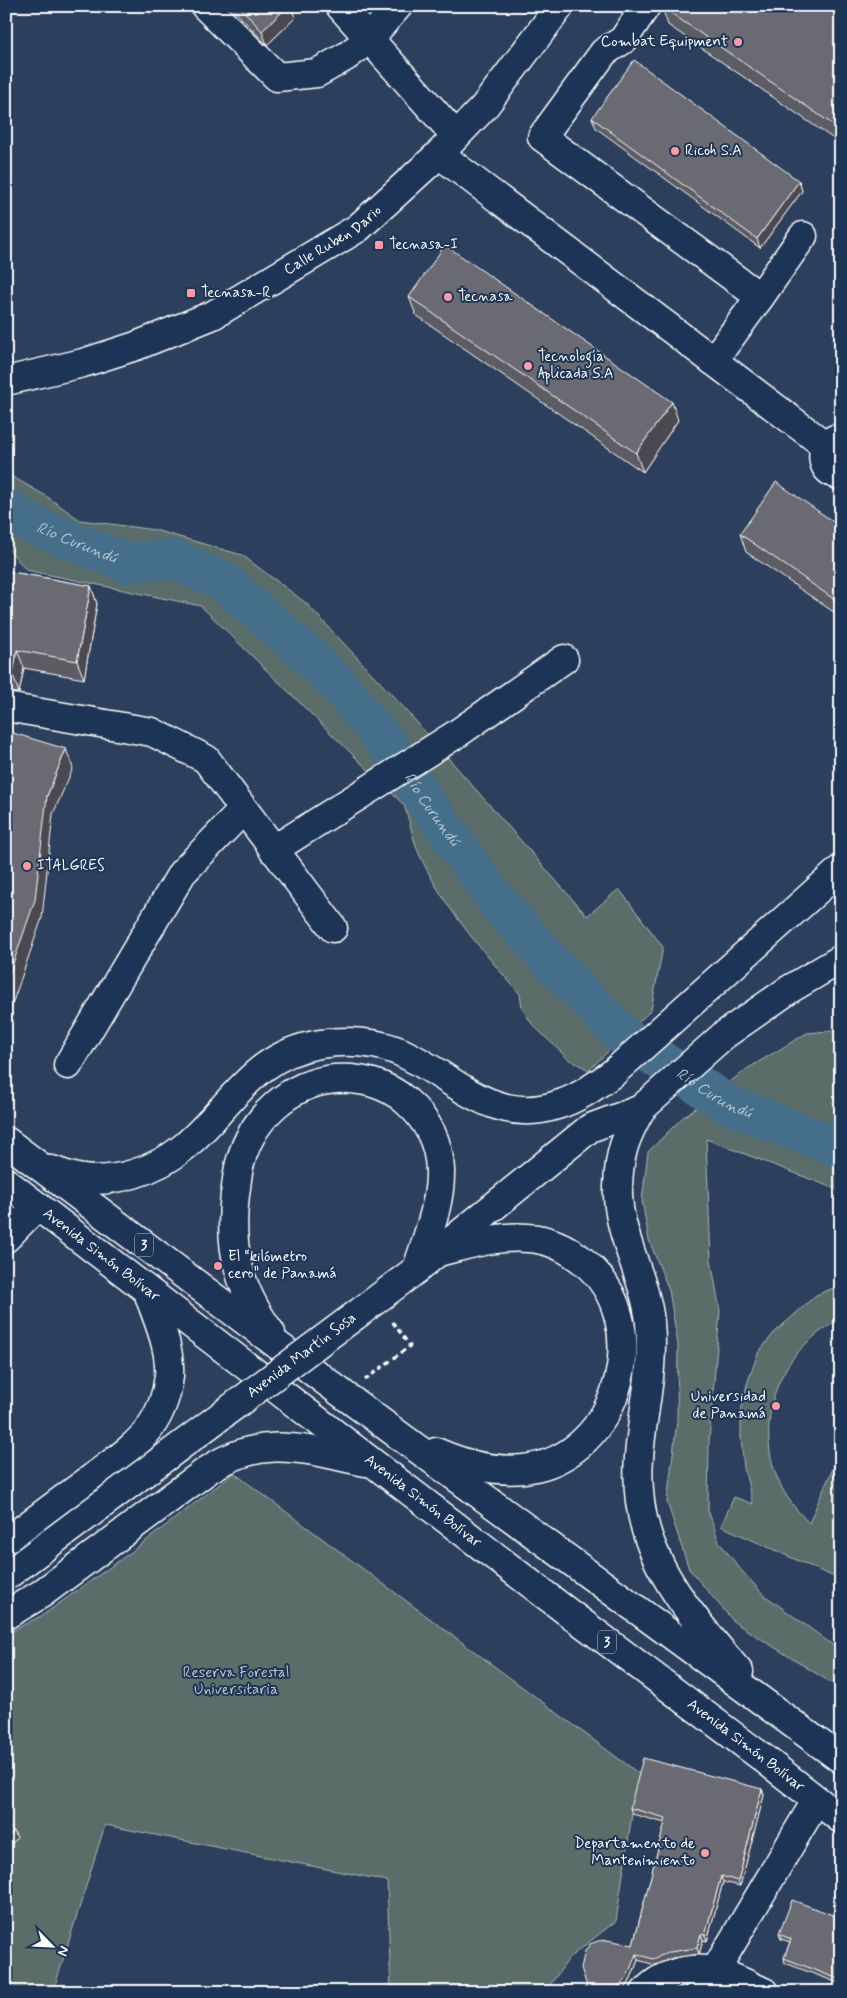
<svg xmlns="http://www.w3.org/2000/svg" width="847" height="1998" viewBox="0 0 847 1998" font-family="Mynerve,sans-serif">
<rect width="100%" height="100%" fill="#2c405d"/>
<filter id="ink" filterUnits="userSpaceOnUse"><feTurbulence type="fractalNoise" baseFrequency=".02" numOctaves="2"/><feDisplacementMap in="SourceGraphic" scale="10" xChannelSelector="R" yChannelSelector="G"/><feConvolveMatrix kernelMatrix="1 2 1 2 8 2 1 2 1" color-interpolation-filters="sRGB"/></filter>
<g filter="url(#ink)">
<g fill="#5a6d69" stroke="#acb6b4">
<path d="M6 473 46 496 80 520 155 530 242 555 306 603 406 710 587 916 619 889 663 947 651 1010 589 1070 568 1059 532 1024 522 1008 520 994C481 949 441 905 417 849 412 835 409 819 404 805L201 606 26 570 6 546Z"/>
<path d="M841 1030V1191L706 1139 711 1260 720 1311 709 1441 708 1510 719 1542 741 1570 763 1594 841 1651V1689L734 1622 689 1569 667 1502 677 1421 678 1345 669 1290 649 1240 642 1200 648 1152 682 1118 747 1069 807 1033Z"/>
<path d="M841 1285V1320C829 1324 818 1333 809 1341 769 1375 757 1440 781 1486 788 1500 798 1512 809 1523L841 1450V1580L721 1526 734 1497 753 1504 744 1468 741 1438V1412L747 1384 758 1353 774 1333 816 1295Z"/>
<path d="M234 1473 642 1776 632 1814 616 1921 570 1957 545 1992H391L387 1881 105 1825 53 1992H6V1634L43 1615 134 1550Z"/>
</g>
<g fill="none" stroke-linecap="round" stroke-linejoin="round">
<path stroke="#446e8b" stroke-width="40" id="s1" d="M6 508 31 524 127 563 171 559 223 581 309 656 342 689 395 754 424 799 499 904 552 963 622 1035 727 1104 841 1149"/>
<g stroke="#fff" stroke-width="31">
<g id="minor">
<path d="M205 6 277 77 317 73 347 56 369 39 398 6"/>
<path d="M340 6 456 136"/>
<path d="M646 6 623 40 604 52 542 137 760 297 713 361"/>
<path d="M439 154 826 446"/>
<path d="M760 297 803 236"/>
<path id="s2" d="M6 381 83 363 136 346 213 315 358 228 439 154 484 107 560 6"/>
<path d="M841 438 835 439 826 446C820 459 824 473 841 475"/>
<path d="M6 707 152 732 206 759 333 928"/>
<path d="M273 850 458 733 564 659"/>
<path d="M68 1065 182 873 243 810"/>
<path d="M6 1238 37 1206"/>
<path d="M645 1992C660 1974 690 1966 713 1971 730 1975 748 1985 764 1992"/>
<path d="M700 1992 715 1971 816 1801"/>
</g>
</g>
<g stroke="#fff" stroke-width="31">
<g id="major">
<path d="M641 1109C625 1138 619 1153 618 1187 616 1233 646 1278 650 1323 657 1395 624 1456 646 1530 662 1584 703 1630 739 1672"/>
<path d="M6 1141 344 1395 841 1759"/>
<path d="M52 1170C60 1173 69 1176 77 1178 113 1185 157 1170 184 1147 231 1108 251 1055 320 1044 347 1040 373 1041 398 1051 452 1074 491 1127 557 1105 578 1099 595 1086 613 1073"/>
<path id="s3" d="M6 1182 565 1610 763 1758 841 1819"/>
<path d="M360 1312 417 1269 590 1128 641 1109"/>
<path d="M271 1333C257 1314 245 1293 239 1269 232 1245 232 1219 235 1194 237 1183 237 1171 241 1160 253 1117 290 1083 335 1079 360 1077 387 1084 406 1101 427 1119 439 1142 440 1170 441 1203 427 1237 417 1269"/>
<path d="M436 1452C463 1464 494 1472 524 1469 621 1458 657 1320 583 1261 567 1248 548 1239 528 1238 497 1235 467 1245 438 1252"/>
<path d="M6 1542C35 1520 63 1499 92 1478 111 1463 134 1449 149 1429 160 1414 167 1395 169 1376 171 1347 157 1319 148 1292"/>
<path d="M6 1615 41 1594 208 1470C263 1433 307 1450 366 1462"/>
</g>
</g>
<g stroke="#fff" stroke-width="31">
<g id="highway">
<path d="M613 1073 841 869"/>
<path d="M641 1109 724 1035 790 989 841 959"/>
</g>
</g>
<path stroke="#fff" stroke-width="3" stroke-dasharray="5 4" stroke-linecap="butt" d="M365 1380 410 1346 391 1320"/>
<use href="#minor" stroke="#1d3557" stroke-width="28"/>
<use href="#major" stroke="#1d3557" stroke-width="28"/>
<use href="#highway" stroke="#1d3557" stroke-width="28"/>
<g stroke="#fff" stroke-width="31" stroke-linecap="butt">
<g id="major-bridge">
<path id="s4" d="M6 1576 360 1312"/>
</g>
</g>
<use href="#major-bridge" stroke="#1d3557" stroke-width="28"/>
</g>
<g fill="#5b5b63" stroke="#fff">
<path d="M230 6H291L295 18 267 45Z"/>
<path d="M841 6V144L668 25 662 7Z"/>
<path d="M592 118 799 181 802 191 760 248 596 128Z"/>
<path d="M409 297 678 420 643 472 416 315Z"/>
<path d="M841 527V617L746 552 740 534Z"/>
<path d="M6 571 91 586 97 604 84 679 24 668 19 693 6 692Z"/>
<path d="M762 1789 764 1795 740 1886 723 1882 707 1941 703 1940 699 1954 672 1958 655 1965 638 1960 629 1983 622 1992H579L587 1986 633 1945 665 1823 632 1814 630 1808Z"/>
<path d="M841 1918V1984L785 1963 784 1958 790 1942 781 1939 779 1934Z"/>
</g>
<g fill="#4a4a50" stroke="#fff">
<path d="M288 6H291L295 18 267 45 262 31Z"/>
<path d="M799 181 802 191 760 248 757 239Z"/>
<path d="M672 402 678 420 643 472 636 453Z"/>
<path d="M91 586 97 604 84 679 77 661Z"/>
<path d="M17 650 24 668 19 693 13 675Z"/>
<path d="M66 749 73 768 53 814 42 918 6 1022V984L47 796Z"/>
<path d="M762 1789 764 1795 740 1886 738 1881Z"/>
<path d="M14 1831 17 1838 6 1850V1840Z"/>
<path d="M721 1876 723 1882 707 1941 705 1935Z"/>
<path d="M701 1934 703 1940 699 1954 697 1948Z"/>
<path d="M636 1954 638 1960 629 1983 622 1992H614Z"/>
</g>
<g fill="#6a6a73" stroke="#fff">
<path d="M239 6H288L262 31Z"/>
<path d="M662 6H841V130L662 7Z"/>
<path d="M634 60 799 181 757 239 592 118Z"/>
<path d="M445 245 672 402 636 453 409 297Z"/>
<path d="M776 482 841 527V604L740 534Z"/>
<path d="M6 571 91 586 77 661 17 650 13 675 6 674Z"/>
<path d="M6 731 66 749 47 796 35 900 6 984Z"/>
<path d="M643 1758 762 1789 738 1881 721 1876 705 1935 701 1934 697 1948 670 1952 653 1959 636 1954 627 1977 614 1992H579L587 1986 581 1968 585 1951 590 1944 598 1941 607 1940 633 1945 666 1818 630 1808Z"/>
<path d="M6 1823 14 1831 6 1840Z"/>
<path d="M792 1900 841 1918V1980L784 1958 791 1939 779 1934Z"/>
</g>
</g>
<g fill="#ff9aa2" stroke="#1d3557" stroke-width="2">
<circle cx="738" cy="42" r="5"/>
<circle cx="675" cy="151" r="5"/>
<rect x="374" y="240" width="10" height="10" rx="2.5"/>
<rect x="186" y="288" width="10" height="10" rx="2.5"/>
<circle cx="448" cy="297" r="5"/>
<circle cx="528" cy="366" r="5"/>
<circle cx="27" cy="866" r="5"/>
<circle cx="218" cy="1266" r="5"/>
<circle cx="776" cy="1406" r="5"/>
<circle cx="705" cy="1853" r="5"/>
</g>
<g text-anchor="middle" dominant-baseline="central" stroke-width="4" stroke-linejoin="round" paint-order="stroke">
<g fill="#1d3557" stroke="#bbc2cd" stroke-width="1">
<rect x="135" y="1233.5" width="18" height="23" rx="4"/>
<rect x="598" y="1630.5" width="18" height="23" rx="4"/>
</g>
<g font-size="14" font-weight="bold" fill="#fff">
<text x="144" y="1245">3</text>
<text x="607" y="1642">3</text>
</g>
<g font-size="15" fill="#fff" stroke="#1d3557" text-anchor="start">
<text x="728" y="42" text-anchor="end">Combat Equipment</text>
<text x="685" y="151">Ricoh S.A</text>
<text x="389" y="245">Tecnasa-I</text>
<text x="201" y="293">Tecnasa-R</text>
<text x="458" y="297">Tecnasa</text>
<text x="538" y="357">Tecnología<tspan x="538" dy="17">Aplicada S.A</tspan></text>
<text x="37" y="866">ITALGRES</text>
<text x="228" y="1257">El “kilómetro<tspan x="228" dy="17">cero” de Panamá</tspan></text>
<text x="766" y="1397" text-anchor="end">Universidad<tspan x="766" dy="17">de Panamá</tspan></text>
<text x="695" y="1844" text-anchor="end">Departamento de<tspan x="695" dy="17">Mantenimiento</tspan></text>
</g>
<g font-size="15" fill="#fff" stroke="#1d3557">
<text stroke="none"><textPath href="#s2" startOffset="359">Calle Ruben Dario</textPath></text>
<text stroke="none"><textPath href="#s3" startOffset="120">Avenida Simón Bolívar</textPath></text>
<text stroke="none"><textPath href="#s4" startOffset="369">Avenida Martín Sosa</textPath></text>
<text stroke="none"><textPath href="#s3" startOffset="525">Avenida Simón Bolívar</textPath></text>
<text stroke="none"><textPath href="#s3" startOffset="930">Avenida Simón Bolívar</textPath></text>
</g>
<g font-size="15" fill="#bdc5c3" stroke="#1d3557">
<text x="236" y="1673">Reserva Forestal<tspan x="236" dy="17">Universitaria</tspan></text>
</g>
<g font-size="16" font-style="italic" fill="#b4c5d1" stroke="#1d3557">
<text stroke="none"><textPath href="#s1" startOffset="79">Río Curundú</textPath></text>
<text stroke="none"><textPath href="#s1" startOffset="545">Río Curundú</textPath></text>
<text stroke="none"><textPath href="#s1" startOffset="950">Río Curundú</textPath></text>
</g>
</g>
<rect width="847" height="1998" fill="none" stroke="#1d3557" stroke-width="25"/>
<rect x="12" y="12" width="822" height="1973" fill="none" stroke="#fff" stroke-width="2" filter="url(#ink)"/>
<g transform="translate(52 1946) rotate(114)" stroke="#1d3557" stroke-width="4" paint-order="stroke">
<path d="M0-4L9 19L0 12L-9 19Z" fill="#ffffff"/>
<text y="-8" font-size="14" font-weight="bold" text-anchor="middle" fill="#ffffff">N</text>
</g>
</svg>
